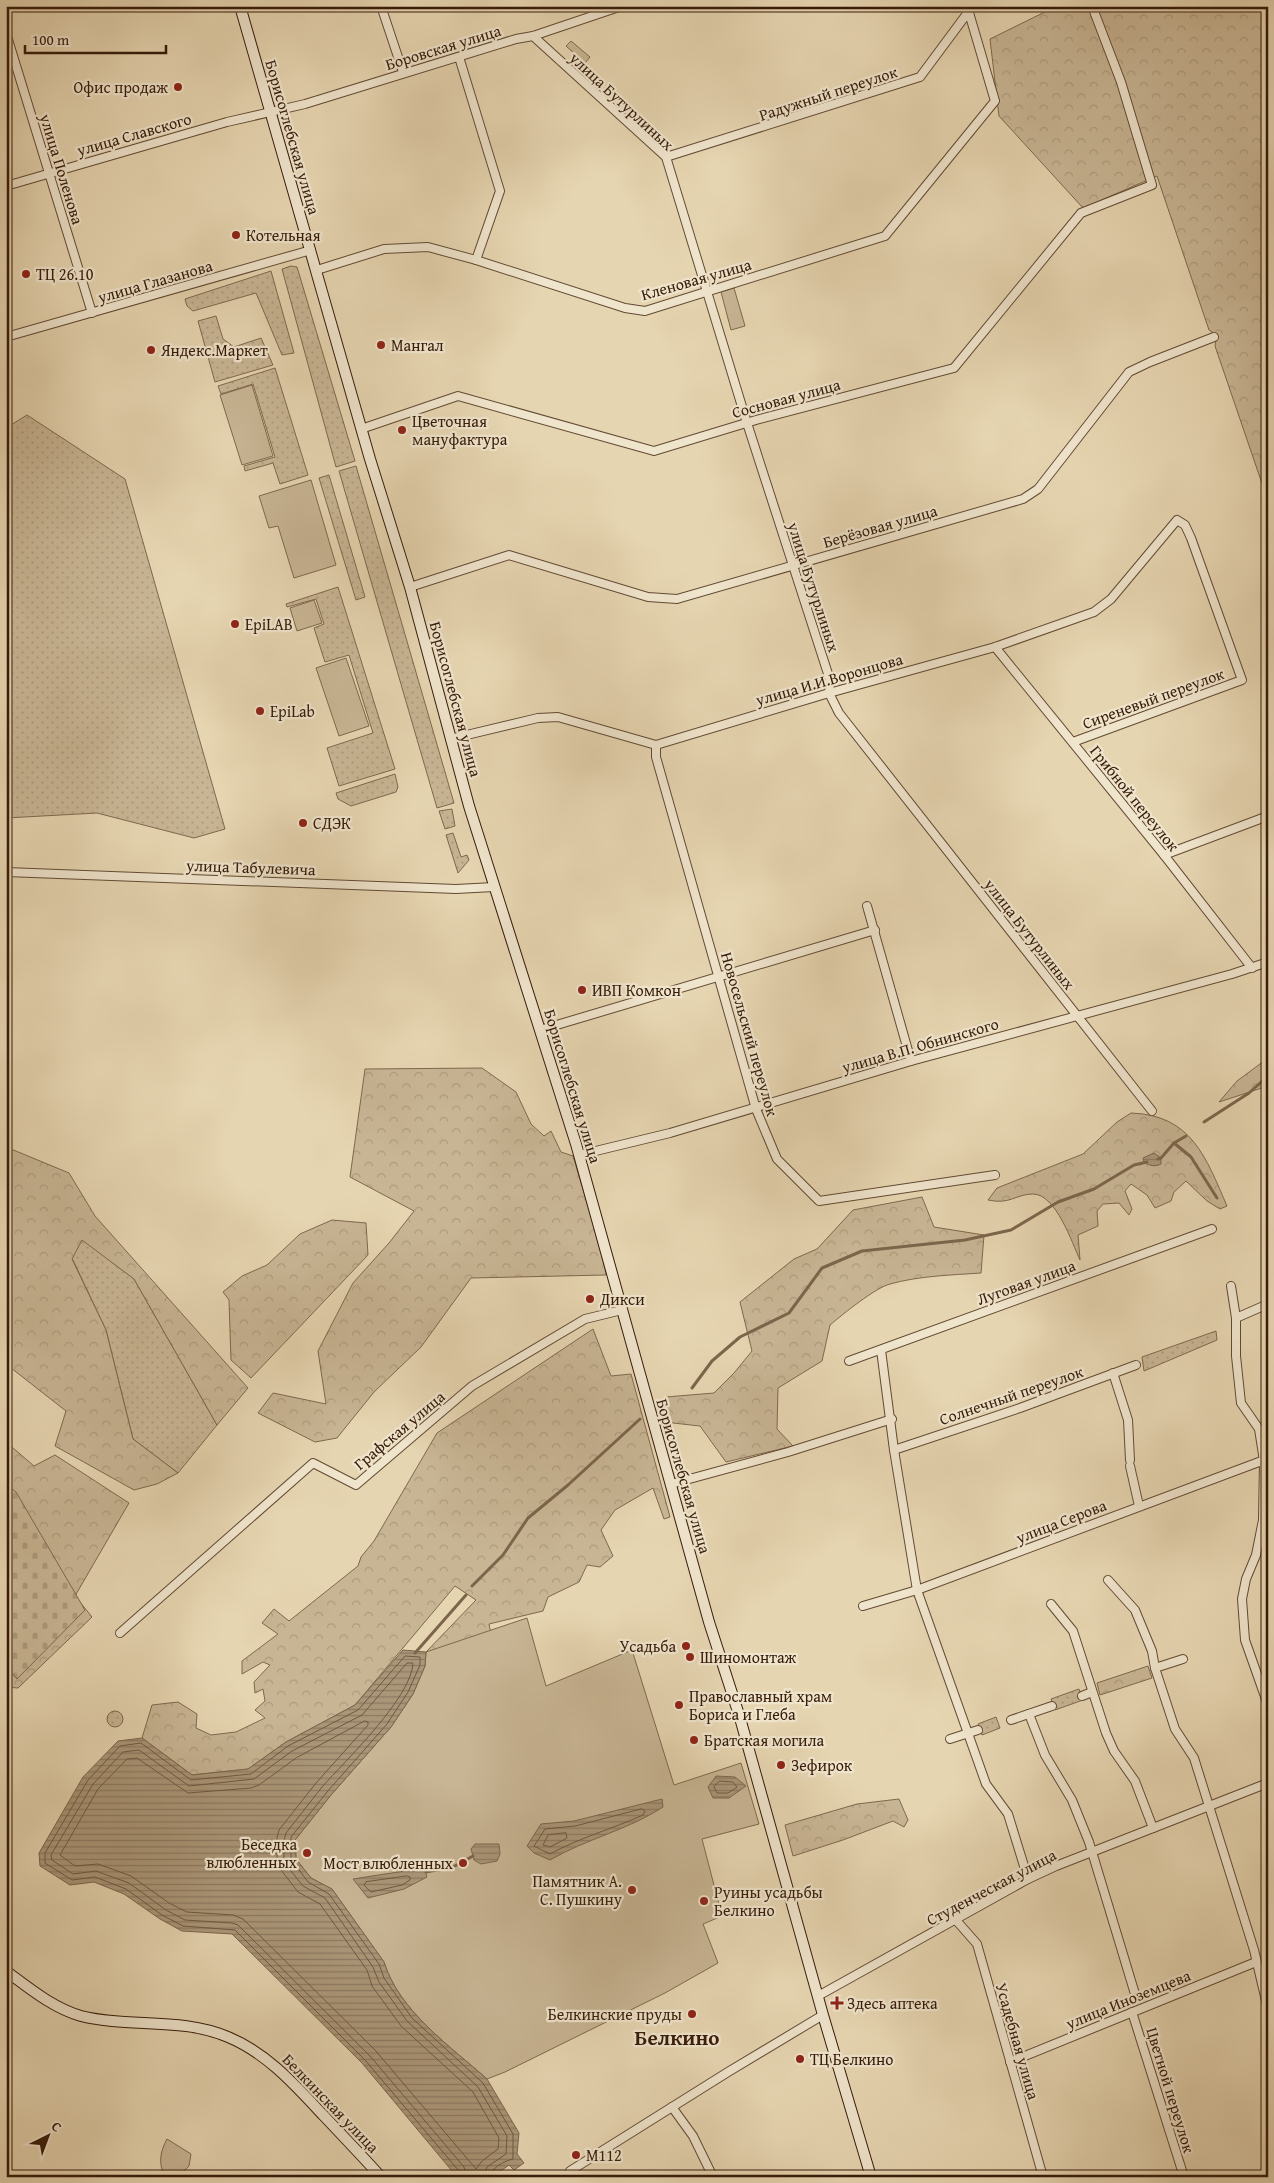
<svg xmlns="http://www.w3.org/2000/svg" width="1274" height="2183" viewBox="0 0 1274 2183" font-family="'Gentium Book Plus',serif">
<defs>
<pattern id="grass-dots" width="8" height="8" patternUnits="userSpaceOnUse" patternTransform="scale(1.25)"><rect width="8" height="8" fill="#c8b594"/><path d="M2 2h.1M6 6h.1" fill="none" stroke="#ac9b7e" stroke-width="1.8" stroke-linecap="round"/></pattern>
<pattern id="forest-crowns" width="20" height="18" patternUnits="userSpaceOnUse" patternTransform="scale(1.25)"><rect width="20" height="18" fill="#c8b594"/><path d="M2 6a3 3 0 1 1 6 0M12 15a3 3 0 1 1 6 0" fill="none" stroke="#ac9b7e"/></pattern>
<pattern id="cemetery-stones" width="16" height="16" patternUnits="userSpaceOnUse" patternTransform="scale(1.25)"><rect width="16" height="16" fill="#c8b594"/><path d="M2 7V4a2 2 0 0 1 4 0v3zM10 15v-3a2 2 0 0 1 4 0v3z" fill="#ac9b7e"/></pattern>
<pattern id="water-rules" width="6" height="5" patternUnits="userSpaceOnUse" patternTransform="scale(1.25)"><rect width="6" height="5" fill="#aa9678"/><path d="M0 2.5h6" fill="none" stroke="#8b7a61"/></pattern>
</defs>
<rect width="100%" height="100%" fill="#e6d5b1"/>
<filter id="stains"><feTurbulence type="fractalNoise" baseFrequency=".004" numOctaves="4"/><feColorMatrix values="0 0 0 0 .2 0 0 0 0 .09 0 0 0 0 .02 0 0 0 .5 -.17"/></filter>
<radialGradient id="worn" r=".72"><stop offset=".6" stop-color="#630" stop-opacity="0"/><stop offset="1" stop-color="#630" stop-opacity=".3"/></radialGradient>
<g fill="url(#grass-dots)" stroke="#7f684e">
<path d="M291 266 297 267 355 461 336 467 282 269Z"/>
<path d="M271 271 294 353 282 355 256 293 193 311 187 306 185 299Z"/>
<path d="M216 316 223 339 234 347 261 338 273 365 215 382 198 321Z"/>
<path d="M275 368 308 475 280 484 273 463 245 471 244 466 275 457 253 384 221 394 218 386Z"/>
<path d="M27 415 125 479 225 829 194 838 97 813 6 818V428Z"/>
<path d="M356 466 454 803 437 808 339 471Z"/>
<path d="M329 475 365 597 356 600 319 478Z"/>
<path d="M338 587 395 769 339 786 327 748 373 733 349 655 325 662 314 628 324 624 316 599 287 607 286 604Z"/>
<path d="M395 774 398 787 396 792 351 806 338 799 336 793Z"/>
<path d="M452 809 455 826 445 829 439 811Z"/>
<path d="M453 833 461 857 467 855 469 860 458 873 446 835Z"/>
<path d="M82 1239 134 1279 217 1425 178 1473 133 1439 106 1330 72 1258Z"/>
<path d="M1216 1331 1217 1340 1144 1371 1142 1357Z"/>
<path d="M1079 1689 1083 1700 1055 1710 1051 1699Z"/>
<circle cx="115" cy="1719" r="8"/>
<path d="M996 1717 1000 1728 982 1735 978 1724Z"/>
</g>
<g fill="url(#forest-crowns)" stroke="#7f684e">
<path d="M1057 6H1268V501L1215 346 1217 335 1209 330 1157 176 1083 208 999 116 990 39Z"/>
<path d="M1268 1058V1086L1219 1102 1237 1081Z"/>
<path d="M482 1068 516 1092 531 1124 544 1136 551 1131 561 1152 573 1156 603 1256 606 1275 471 1278 421 1347 374 1392 337 1438 315 1442 258 1413 273 1393 326 1404 318 1351 353 1283 389 1243 414 1211 350 1177 365 1069Z"/>
<path d="M1131 1113C1192 1115 1206 1158 1227 1206L1220 1209 1207 1201 1186 1181 1174 1192 1171 1201 1155 1208 1147 1195 1131 1184 1125 1191 1132 1209 1129 1215 1119 1203 1103 1204 1097 1211 1098 1226 1078 1235 1080 1260C1072 1243 1056 1194 1033 1194 1016 1194 1010 1205 988 1200L997 1188 1083 1154 1117 1122Z"/>
<path d="M11 1149 69 1173 95 1216 248 1388 217 1425 134 1279 82 1240 72 1259 106 1330 133 1439 178 1473 157 1484 134 1490 55 1446 66 1411 6 1364V1152Z"/>
<path d="M922 1197 934 1227 984 1235 981 1273C952 1275 918 1276 890 1284 875 1288 843 1314 830 1325L822 1361 778 1388 777 1429 793 1446 726 1462 700 1426 664 1422 666 1397 714 1393 734 1373 752 1351 740 1302 794 1259 817 1249 853 1210Z"/>
<path d="M332 1220 366 1223 368 1255 251 1378 231 1360 229 1300 223 1292 242 1276 267 1265 300 1234Z"/>
<path d="M593 1329 611 1376 631 1374 670 1517 664 1519 653 1488 615 1510 601 1530 613 1556 600 1567 587 1565 579 1582 548 1597 543 1611 489 1624 496 1657 391 1727 413 1694 425 1666 426 1652 476 1600 455 1586 355 1705 286 1742 248 1769 192 1775 142 1738 152 1705 178 1702 197 1714 196 1728 211 1735 236 1732 265 1718 255 1710 265 1701 263 1689 255 1693 254 1682 270 1665 263 1662 242 1674V1661L278 1634 262 1623 274 1609 289 1621 358 1566 361 1557 374 1541 437 1433Z"/>
<path d="M6 1442 34 1466 55 1455 129 1503 75 1596 92 1617 18 1688 6 1687Z"/>
<path d="M1148 1666 1152 1678 1100 1695 1097 1683Z"/>
<path d="M899 1799 908 1820 904 1827 893 1821 843 1840 793 1856 785 1825 857 1804Z"/>
</g>
<path fill="url(#cemetery-stones)" stroke="#7f684e" d="M6 1484 16 1492 85 1610 17 1679 6 1667Z"/>
<g fill="#c8b594" stroke="#7f684e">
<path d="M571 41 590 57 585 63 566 46Z"/>
<path d="M734 288 745 326 731 330 721 292Z"/>
<path d="M252 385 273 456 242 465 220 395Z"/>
<path d="M311 480 336 565 294 578 278 526 269 528 259 496Z"/>
<path d="M314 600 322 623 297 631 290 608Z"/>
<path d="M346 658 369 726 339 736 316 668Z"/>
<path d="M527 1618 546 1686 632 1650 674 1785 741 1763 759 1824 702 1839 722 1916 703 1924 718 1963 665 1993 505 2072 487 2079C450 2046 399 2011 384 1962L332 1889 311 1878 296 1859 295 1840 331 1795 391 1727 413 1694 425 1666 426 1652Z"/>
<path d="M167 2139 191 2154 189 2166 178 2177H165C158 2163 160 2152 167 2139Z"/>
</g>
<g fill="url(#water-rules)" stroke="#7c654c">
<path d="M1154 1153 1161 1158V1164C1155 1167 1150 1166 1144 1162L1143 1158Z"/>
<path d="M403 1650 426 1652 425 1666 413 1694 391 1727 331 1795 295 1840 296 1859 311 1878 332 1889 384 1962C399 2011 450 2046 487 2079L519 2133 517 2154 524 2163 514 2170 509 2165 492 2177H457L362 2063 232 1934 182 1931 160 1919 124 1894 94 1882 70 1885 40 1866 39 1853 83 1777 118 1741 142 1738 192 1775 248 1769 286 1742 355 1705Z"/>
<path d="M716 1776 735 1777 746 1786 729 1798H713L708 1787Z"/>
<path d="M662 1799 663 1807C628 1830 586 1839 550 1860L534 1853 527 1846 541 1824 574 1821Z"/>
<path d="M475 1844H499L500 1854 497 1861 481 1864 474 1860 471 1849Z"/>
<path d="M424 1868 427 1877 404 1889 368 1898 353 1879Z"/>
</g>
<g fill="none" stroke-linecap="round" stroke-linejoin="round">
<g stroke="#705840" stroke-width="1">
<path d="M365 1721 368 1722V1725L316 1783 279 1830 277 1838V1859L281 1870 298 1892 320 1904 367 1970 372 1986 401 2026 473 2092 499 2138 498 2149 482 2161 476 2169 375 2050 243 1919 233 1915 187 1912 169 1903 131 1876 98 1864 75 1866 60 1855 98 1789 127 1759 137 1758 188 1793 251 1788 259 1785 296 1758Z"/>
<path d="M720 1781 733 1782 737 1787 728 1793H717L714 1787Z"/>
<path d="M642 1809 645 1811 643 1815C612 1829 579 1838 550 1854L534 1846 545 1829 575 1826Z"/>
<path d="M566 1833 567 1838 550 1847 543 1845 548 1835Z"/>
<path d="M407 1876 410 1877V1880L402 1885 371 1892 364 1885 366 1882Z"/>
<path d="M461 2177 459 2171 365 2060 235 1930 183 1926 162 1915 126 1889 95 1877 72 1880 45 1863V1853L88 1780 120 1746 141 1743 191 1780 251 1774 288 1746 358 1710 405 1656 420 1657V1665L408 1692 387 1724 327 1792 291 1837V1859L308 1882 329 1894 379 1964 384 1978 412 2018 483 2083 513 2134V2159C505 2161 491 2167 490 2177"/>
<path d="M467 2177 464 2167 370 2056 238 1925 232 1923 185 1920 166 1910 129 1883 96 1871 73 1874 52 1860 51 1855 93 1784 123 1752 139 1750 189 1786 254 1779 292 1751 362 1715 407 1663H413C412 1697 345 1761 322 1787 310 1802 298 1818 286 1833L284 1840V1859L287 1866 303 1886 325 1898 373 1967 379 1982 407 2021 478 2087 507 2136 506 2154 487 2167 483 2177"/>
</g>
<g stroke="#7c654c" stroke-width="3">
<path d="M1204 1122 1249 1093 1268 1076"/>
<path d="M1174 1143 1191 1157 1217 1198"/>
<path d="M1158 1159 1161 1158 1174 1143 1186 1136"/>
<path d="M692 1388 712 1361 740 1337 789 1313 822 1268 862 1251 965 1240 1011 1230 1058 1202 1094 1189 1134 1165 1147 1162"/>
<path d="M472 1586 503 1555 528 1518 568 1485 640 1419"/>
<path d="M415 1653 466 1595"/>
<path d="M426 1872 453 1867 473 1856"/>
</g>
<g stroke="#624a33" stroke-width="10">
<g id="street">
<path d="M381 6 403 72"/>
<path d="M6 33 92 313"/>
<path d="M533 36 666 157 747 423 830 680 829 693 839 713 1152 1111"/>
<path d="M459 57 500 191 476 260"/>
<path d="M666 157 920 77 969 11"/>
<path d="M6 186 227 122 305 104 516 39 533 36 622 6"/>
<path d="M317 270 384 249 428 247 476 260 625 308 645 311 885 236 995 101 967 6"/>
<path d="M6 337 311 250"/>
<path d="M361 429 458 396 654 451 756 420 954 368 1081 213 1152 185 1121 82 1092 6"/>
<path d="M410 587 509 555 648 597 677 599 1023 499 1038 489 1129 372 1150 362 1214 337"/>
<path d="M995 647 1164 855 1252 968"/>
<path d="M450 739 538 718 558 717 656 745 829 693 995 647 1094 612 1111 599 1177 520 1185 525 1191 538 1242 680 1073 742"/>
<path d="M656 745V757L756 1109 777 1159 819 1201 995 1175"/>
<path d="M1164 855 1268 816"/>
<path d="M6 872 456 889 494 887"/>
<path d="M867 906 911 1061"/>
<path d="M540 1030 875 930"/>
<path d="M579 1155 670 1133 911 1061 1232 974 1268 962"/>
<path d="M1231 1286 1236 1318V1356L1241 1403 1259 1429 1264 1461 1263 1520 1256 1555 1246 1579 1242 1599 1245 1640 1268 1705"/>
<path d="M1236 1318 1268 1304"/>
<path d="M881 1350 894 1450 917 1590 986 1784 1008 1814 1028 1879"/>
<path d="M849 1361 1212 1229"/>
<path d="M1113 1373 1128 1420 1130 1460"/>
<path d="M894 1450 1020 1408 1136 1365"/>
<path d="M1130 1466 1139 1506"/>
<path d="M671 1484 788 1452 892 1419"/>
<path d="M1108 1580 1135 1610 1152 1651 1155 1668 1175 1729 1194 1758 1254 1950 1268 2009"/>
<path d="M1051 1604 1073 1631 1106 1733 1114 1751 1135 1781 1153 1828"/>
<path d="M863 1606 917 1590 1267 1459"/>
<path d="M120 1633 313 1463 356 1485 472 1386 585 1319 622 1310"/>
<path d="M1155 1668 1183 1659"/>
<path d="M1082 1696 1092 1692"/>
<path d="M1029 1714 1045 1755 1072 1800 1089 1842 1135 1994"/>
<path d="M1011 1720 1052 1706"/>
<path d="M950 1739 978 1730"/>
<path d="M955 1919 977 1944 1043 2177"/>
<path d="M818 1996 1028 1879 1056 1866 1268 1783"/>
<path d="M1132 2012 1184 2177"/>
<path d="M1010 2062 1256 1962"/>
<path d="M672 2107 693 2136 713 2177"/>
<path d="M570 2171 728 2072 823 2015"/>
</g>
</g>
<g stroke="#361b09" stroke-width="12">
<g id="secondary">
<path d="M240 6 370 459 410 587 469 806 576 1144 709 1622 740 1718 823 2015 871 2177"/>
<path d="M6 1971C29 1988 53 2008 81 2016 129 2028 181 2017 228 2037 267 2053 295 2085 324 2116 343 2136 362 2156 381 2177"/>
</g>
</g>
<use href="#street" stroke="#efe4cc" stroke-width="8"/>
<use href="#secondary" stroke="#efe4cc" stroke-width="10"/>
</g>
<g fill="#8f2418" stroke="#efe4cc" stroke-width="2">
<circle cx="178" cy="87" r="5"/>
<circle cx="236" cy="235" r="5"/>
<circle cx="26" cy="274" r="5"/>
<circle cx="381" cy="345" r="5"/>
<circle cx="151" cy="350" r="5"/>
<circle cx="402" cy="430" r="5"/>
<circle cx="235" cy="624" r="5"/>
<circle cx="260" cy="711" r="5"/>
<circle cx="303" cy="823" r="5"/>
<circle cx="582" cy="990" r="5"/>
<circle cx="590" cy="1299" r="5"/>
<circle cx="686" cy="1646" r="5"/>
<circle cx="690" cy="1657" r="5"/>
<circle cx="679" cy="1705" r="5"/>
<circle cx="694" cy="1740" r="5"/>
<circle cx="781" cy="1765" r="5"/>
<circle cx="307" cy="1853" r="5"/>
<circle cx="463" cy="1863" r="5"/>
<circle cx="632" cy="1890" r="5"/>
<circle cx="704" cy="1901" r="5"/>
<path d="M834.5 1995.5h5v5h5v5h-5v5h-5v-5h-5v-5h5z"/>
<circle cx="692" cy="2014" r="5"/>
<circle cx="800" cy="2059" r="5"/>
<circle cx="576" cy="2155" r="5"/>
</g>
<g text-anchor="middle" dominant-baseline="central" stroke-width="4.5" stroke-linejoin="round" paint-order="stroke">
<g font-size="16" fill="#361b09" stroke="#efe4cc">
<text transform="translate(443 47) rotate(-17)">Боровская улица</text>
<text transform="translate(828 93) rotate(-18)">Радужный переулок</text>
<text transform="translate(622 101) rotate(43)">улица Бутурлиных</text>
<text transform="translate(134 134) rotate(-16)">улица Славского</text>
<text transform="translate(293 137) rotate(74)">Борисоглебская улица</text>
<text transform="translate(62 169) rotate(73)">улица Поленова</text>
<text transform="translate(696 279) rotate(-16)">Кленовая улица</text>
<text transform="translate(155 281) rotate(-16)">улица Глазанова</text>
<text transform="translate(786 398) rotate(-15)">Сосновая улица</text>
<text transform="translate(880 526) rotate(-16)">Берёзовая улица</text>
<text transform="translate(814 587) rotate(72)">улица Бутурлиных</text>
<text transform="translate(829 679) rotate(-16)">улица И.И.Воронцова</text>
<text transform="translate(1153 698) rotate(-20)">Сиреневый переулок</text>
<text transform="translate(456 699) rotate(75)">Борисоглебская улица</text>
<text transform="translate(1135 798) rotate(51)">Грибной переулок</text>
<text transform="translate(251 867) rotate(2)">улица Табулевича</text>
<text transform="translate(1030 934) rotate(52)">улица Бутурлиных</text>
<text transform="translate(750 1034) rotate(74)">Новосельский переулок</text>
<text transform="translate(920 1045) rotate(-16)">улица В.П. Обнинского</text>
<text transform="translate(573 1086) rotate(73)">Борисоглебская улица</text>
<text transform="translate(1026 1282) rotate(-20)">Луговая улица</text>
<text transform="translate(1011 1395) rotate(-19)">Солнечный переулок</text>
<text transform="translate(399 1430) rotate(-40)">Графская улица</text>
<text transform="translate(684 1476) rotate(74)">Борисоглебская улица</text>
<text transform="translate(1061 1521) rotate(-21)">улица Серова</text>
<text transform="translate(991 1887) rotate(-28)">Студенческая улица</text>
<text transform="translate(1128 1999) rotate(-22)">улица Иноземцева</text>
<text transform="translate(1018 2041) rotate(74)">Усадебная улица</text>
<text transform="translate(1171 2090) rotate(73)">Цветной переулок</text>
<text transform="translate(331 2103) rotate(46)">Белкинская улица</text>
</g>
<g font-size="16" fill="#361b09" stroke="#efe4cc" text-anchor="start">
<text x="168" y="87" text-anchor="end">Офис продаж</text>
<text x="246" y="235">Котельная</text>
<text x="36" y="274">ТЦ 26.10</text>
<text x="391" y="345">Мангал</text>
<text x="161" y="350">Яндекс.Маркет</text>
<text x="412" y="421">Цветочная<tspan x="412" dy="18">мануфактура</tspan></text>
<text x="245" y="624">EpiLAB</text>
<text x="270" y="711">EpiLab</text>
<text x="313" y="823">СДЭК</text>
<text x="592" y="990">ИВП Комкон</text>
<text x="600" y="1299">Дикси</text>
<text x="676" y="1646" text-anchor="end">Усадьба</text>
<text x="700" y="1657">Шиномонтаж</text>
<text x="689" y="1696">Православный храм<tspan x="689" dy="18">Бориса и Глеба</tspan></text>
<text x="704" y="1740">Братская могила</text>
<text x="791" y="1765">Зефирок</text>
<text x="297" y="1844" text-anchor="end">Беседка<tspan x="297" dy="18">влюбленных</tspan></text>
<text x="453" y="1863" text-anchor="end">Мост влюбленных</text>
<text x="622" y="1881" text-anchor="end">Памятник А.<tspan x="622" dy="18">С. Пушкину</tspan></text>
<text x="714" y="1892">Руины усадьбы<tspan x="714" dy="18">Белкино</tspan></text>
<text x="847" y="2003">Здесь аптека</text>
<text x="682" y="2014" text-anchor="end">Белкинские пруды</text>
<text x="810" y="2059">ТЦ Белкино</text>
<text x="586" y="2155">М112</text>
</g>
<g font-size="21" font-weight="bold" fill="#361b09" stroke="#efe4cc">
<text x="677" y="2037">Белкино</text>
</g>
</g>
<rect width="1274" height="2183" fill="none" stroke="#e6d5b1" stroke-width="25"/>
<rect x="8" y="8" width="1259" height="2168" fill="none" stroke="#361b09" stroke-width="2.5"/>
<rect x="12" y="12" width="1249" height="2158" fill="none" stroke="#361b09"/>
<g transform="translate(48 2136) rotate(42)" stroke="#efe4cc" stroke-width="4" paint-order="stroke">
<path d="M0-4L9 19L0 12L-9 19Z" fill="#361b09"/>
<text y="-8" font-size="14" font-weight="bold" text-anchor="middle" fill="#361b09">С</text>
</g>
<path d="M25 45v8h141v-8" fill="none" stroke="#361b09" stroke-width="2.5"/>
<text x="32" y="45" font-size="15" fill="#361b09" stroke="#efe4cc" stroke-width="4" paint-order="stroke">100 m</text>
<rect width="100%" height="100%" filter="url(#stains)"/>
<rect width="100%" height="100%" fill="url(#worn)"/>
</svg>
